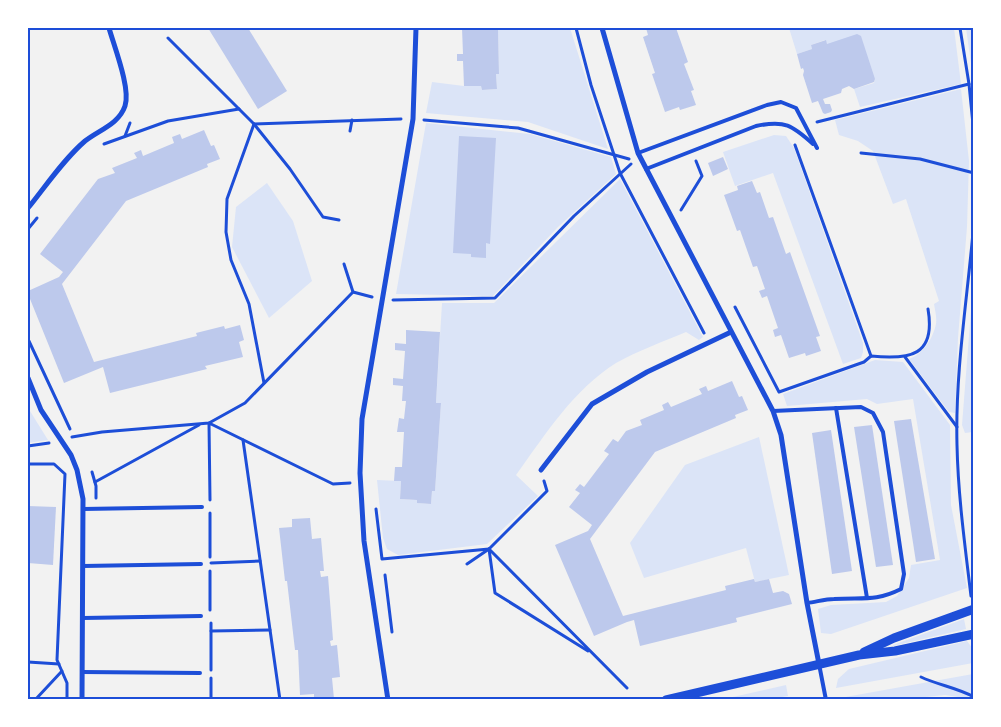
<svg xmlns="http://www.w3.org/2000/svg" width="1001" height="727" viewBox="0 0 1001 727" font-family="Manrope,sans-serif">
<rect width="100%" height="100%" fill="#f2f2f2"/>
<g fill="#dbe4f7">
<path d="M498 28H570L608 149 528 122 426 113 432 82 464 86H481L482 90 497 89 496 74H499Z"/>
<path d="M789 28H954L961 84 860 107 854 89 874 83 875 79 827 44 825 40 811 45 812 49 797 54Z"/>
<path d="M966 28H973V83V77Z"/>
<path d="M961 89 969 161 967 227 958 338 955 413 949 412 909 359C923 354 933 339 936 324 937 318 935 310 934 304L939 301 906 199 893 204 873 151 858 141 839 135 835 120Z"/>
<path d="M426 123 530 134 611 157 616 174 558 227 493 296 396 294Z"/>
<path d="M774 135 786 136 794 148 863 343V352L861 358 843 364 773 173 735 186 723 152Z"/>
<path d="M620 179 703 337 699 340 686 332C665 341 635 352 616 363 573 390 545 435 516 475L538 496 487 544 398 555 387 549 383 538 377 480 401 481 400 499 417 500 418 503 431 504 432 491H435L441 403H436L442 303H494Z"/>
<path d="M267 183 293 221 312 281 269 318 232 247 236 207Z"/>
<path d="M973 285V432L965 433 962 425Z"/>
<path d="M875 360 903 362 950 425 951 505 967 588 831 634 821 633 818 609 831 605 886 602 897 596 909 578 911 565 940 560 913 399 877 404 867 399 787 406 783 394Z"/>
<path d="M28 411H30L48 440 28 443Z"/>
<path d="M759 437 789 575 755 582 746 548 644 578 630 543 685 465Z"/>
<path d="M964 619 966 629 893 646V645Z"/>
<path d="M967 641 973 649V663L836 688 838 679 849 669Z"/>
<path d="M973 674V699H962L958 697 945 695 896 700H840V698Z"/>
<path d="M786 685 788 696 770 699H724Z"/>
</g>
<g fill="#bdc9ec">
<path d="M208 28H248L287 91 258 109Z"/>
<path d="M462 28H498L499 74H496L497 89 482 90 481 86H464L463 61H457V54H463Z"/>
<path d="M646 28H676L688 62 684 64 694 90 691 91 696 105 680 110 679 107 665 112 652 74 655 73 643 37 648 35Z"/>
<path d="M857 34 861 36 875 79 874 82 854 89 849 86 842 89 841 93 823 99 825 104H830L832 110 831 112 825 114 823 113 818 101 812 103 803 75 804 71 803 68 801 69 797 54 812 49 811 45 826 40 827 44Z"/>
<path d="M204 130 211 146 214 145 220 159 207 164 208 167 126 201 62 284 94 362 197 336 196 333 224 326 225 329 240 325 244 340 239 342 243 357 205 366 207 369 110 393 103 367 64 383 28 294V291L59 277 63 272 40 254 98 179 115 173 112 168 137 158 134 153 141 150 143 156 174 143 172 137 180 134 182 139Z"/>
<path d="M459 136 496 138 490 244 486 243V258L471 257V254L453 253Z"/>
<path d="M723 157 728 169 713 176 708 163Z"/>
<path d="M752 181 757 193 760 192 769 218 773 217 786 254 790 252 820 336 816 337 821 351 806 356 805 353 789 358 781 335 775 337 773 330 778 328 767 296 762 298 759 291 765 289 757 266 753 267 740 230 737 231 724 195 738 190 737 186Z"/>
<path d="M406 330 440 332 436 403H441L435 491H432L431 504 417 503V500L400 499 401 481H394L395 467H402L404 432H397L399 418 404 419 406 401H402L403 386 393 385V378L403 379 405 351 395 350V343L406 344Z"/>
<path d="M732 381 739 397 742 396 748 410 735 415 736 418 655 452 590 539 623 616 726 590 725 586 754 579 755 582 769 579 773 593 783 591 789 594 792 604 736 618 737 622 640 646 634 620 627 622 594 636 555 545 588 531 592 525 569 507 580 493 575 490 580 484 584 487 609 454 604 451 613 439 618 442 626 431 642 425 640 420 664 410 662 405 668 402 671 407 702 394 699 389 706 386 708 391Z"/>
<path d="M911 419 935 559 916 562 894 421Z"/>
<path d="M872 425 893 565 876 567 854 427Z"/>
<path d="M831 430 852 571 832 574 812 433Z"/>
<path d="M28 506 56 507 53 565 28 563Z"/>
<path d="M310 518 312 539 321 538 324 571H320L321 577 328 576 333 640 330 641 331 646 337 645 340 677 332 678 334 699 314 700V694L300 695 298 650H295L287 581H285L279 528 292 527V519Z"/>
</g>
<g fill="none" stroke-linecap="round" stroke-linejoin="round">
<g stroke="#1d4ed8" stroke-width="3">
<path d="M576 28 591 85 620 173 704 333"/>
<path d="M960 28 969 84 974 134"/>
<path d="M168 38 254 124 290 169 323 217 339 220"/>
<path d="M424 120 518 128 629 159"/>
<path d="M817 122 969 84"/>
<path d="M254 124 227 199 226 232 231 260 249 304 264 383"/>
<path d="M254 124 401 119"/>
<path d="M350 131 352 120"/>
<path d="M125 136 130 123"/>
<path d="M104 144 168 121 239 109"/>
<path d="M795 145 871 356"/>
<path d="M861 153 920 159 974 173"/>
<path d="M681 210 702 176 696 161"/>
<path d="M28 229 37 218"/>
<path d="M344 264 353 292"/>
<path d="M393 300 495 298 574 216 631 164"/>
<path d="M735 307 779 392 864 362 871 356C910 360 936 356 928 309"/>
<path d="M28 339 70 429"/>
<path d="M905 357 957 427"/>
<path d="M72 437 102 432 209 423 245 403 353 292 372 297"/>
<path d="M243 440 280 700"/>
<path d="M28 446 49 443"/>
<path d="M28 464H54L65 474 57 660 67 683V700"/>
<path d="M92 472 96 486V498"/>
<path d="M95 482 199 425"/>
<path d="M210 500 209 423 333 484 350 483"/>
<path d="M376 509 382 559 489 549"/>
<path d="M210 513V557"/>
<path d="M489 549 627 688"/>
<path d="M489 549 495 593 588 651"/>
<path d="M211 563 260 561"/>
<path d="M467 564 489 549 547 491 544 481"/>
<path d="M210 571V610"/>
<path d="M385 575 392 632"/>
<path d="M971 596C965 546 958 495 957 445 955 370 968 295 974 221"/>
<path d="M211 623V670"/>
<path d="M211 631 270 630"/>
<path d="M28 662 59 664"/>
<path d="M921 677C938 685 958 688 974 697"/>
<path d="M211 678V700"/>
<path d="M35 700 62 671"/>
</g>
<g stroke="#1d4ed8" stroke-width="4">
<path d="M638 153 767 105 781 102 796 108 817 148"/>
<path d="M646 169 756 126C785 120 792 125 813 144"/>
<path d="M836 408 867 598"/>
<path d="M773 411 861 407 873 413 883 432 904 574 901 589C875 602 862 597 834 599 825 599 816 602 807 603"/>
<path d="M83 509 202 507"/>
<path d="M83 566 201 564"/>
<path d="M83 618 201 616"/>
<path d="M819 664 826 700"/>
<path d="M82 672 200 673"/>
</g>
<g stroke="#1d4ed8" stroke-width="5">
<path d="M602 28 638 153 773 411 781 435 807 603 819 664"/>
<path d="M28 208C46 186 63 160 85 141 99 130 119 124 125 106 131 89 114 46 109 28"/>
<path d="M28 378 41 410 71 455 77 470 83 499 82 700"/>
<path d="M541 470 592 404 647 372 731 332"/>
<path d="M388 700 364 541 360 473 362 419 413 119 416 28"/>
</g>
<g stroke="#1d4ed8" stroke-width="9">
<path d="M864 652 894 638 974 609"/>
<path d="M666 700 859 655 895 651 974 634"/>
</g>
</g>
<rect width="1001" height="727" fill="none" stroke="#ffffff" stroke-width="58"/>
<rect x="29" y="29" width="943" height="669" fill="none" stroke="#1d4ed8" stroke-width="2"/>
</svg>
